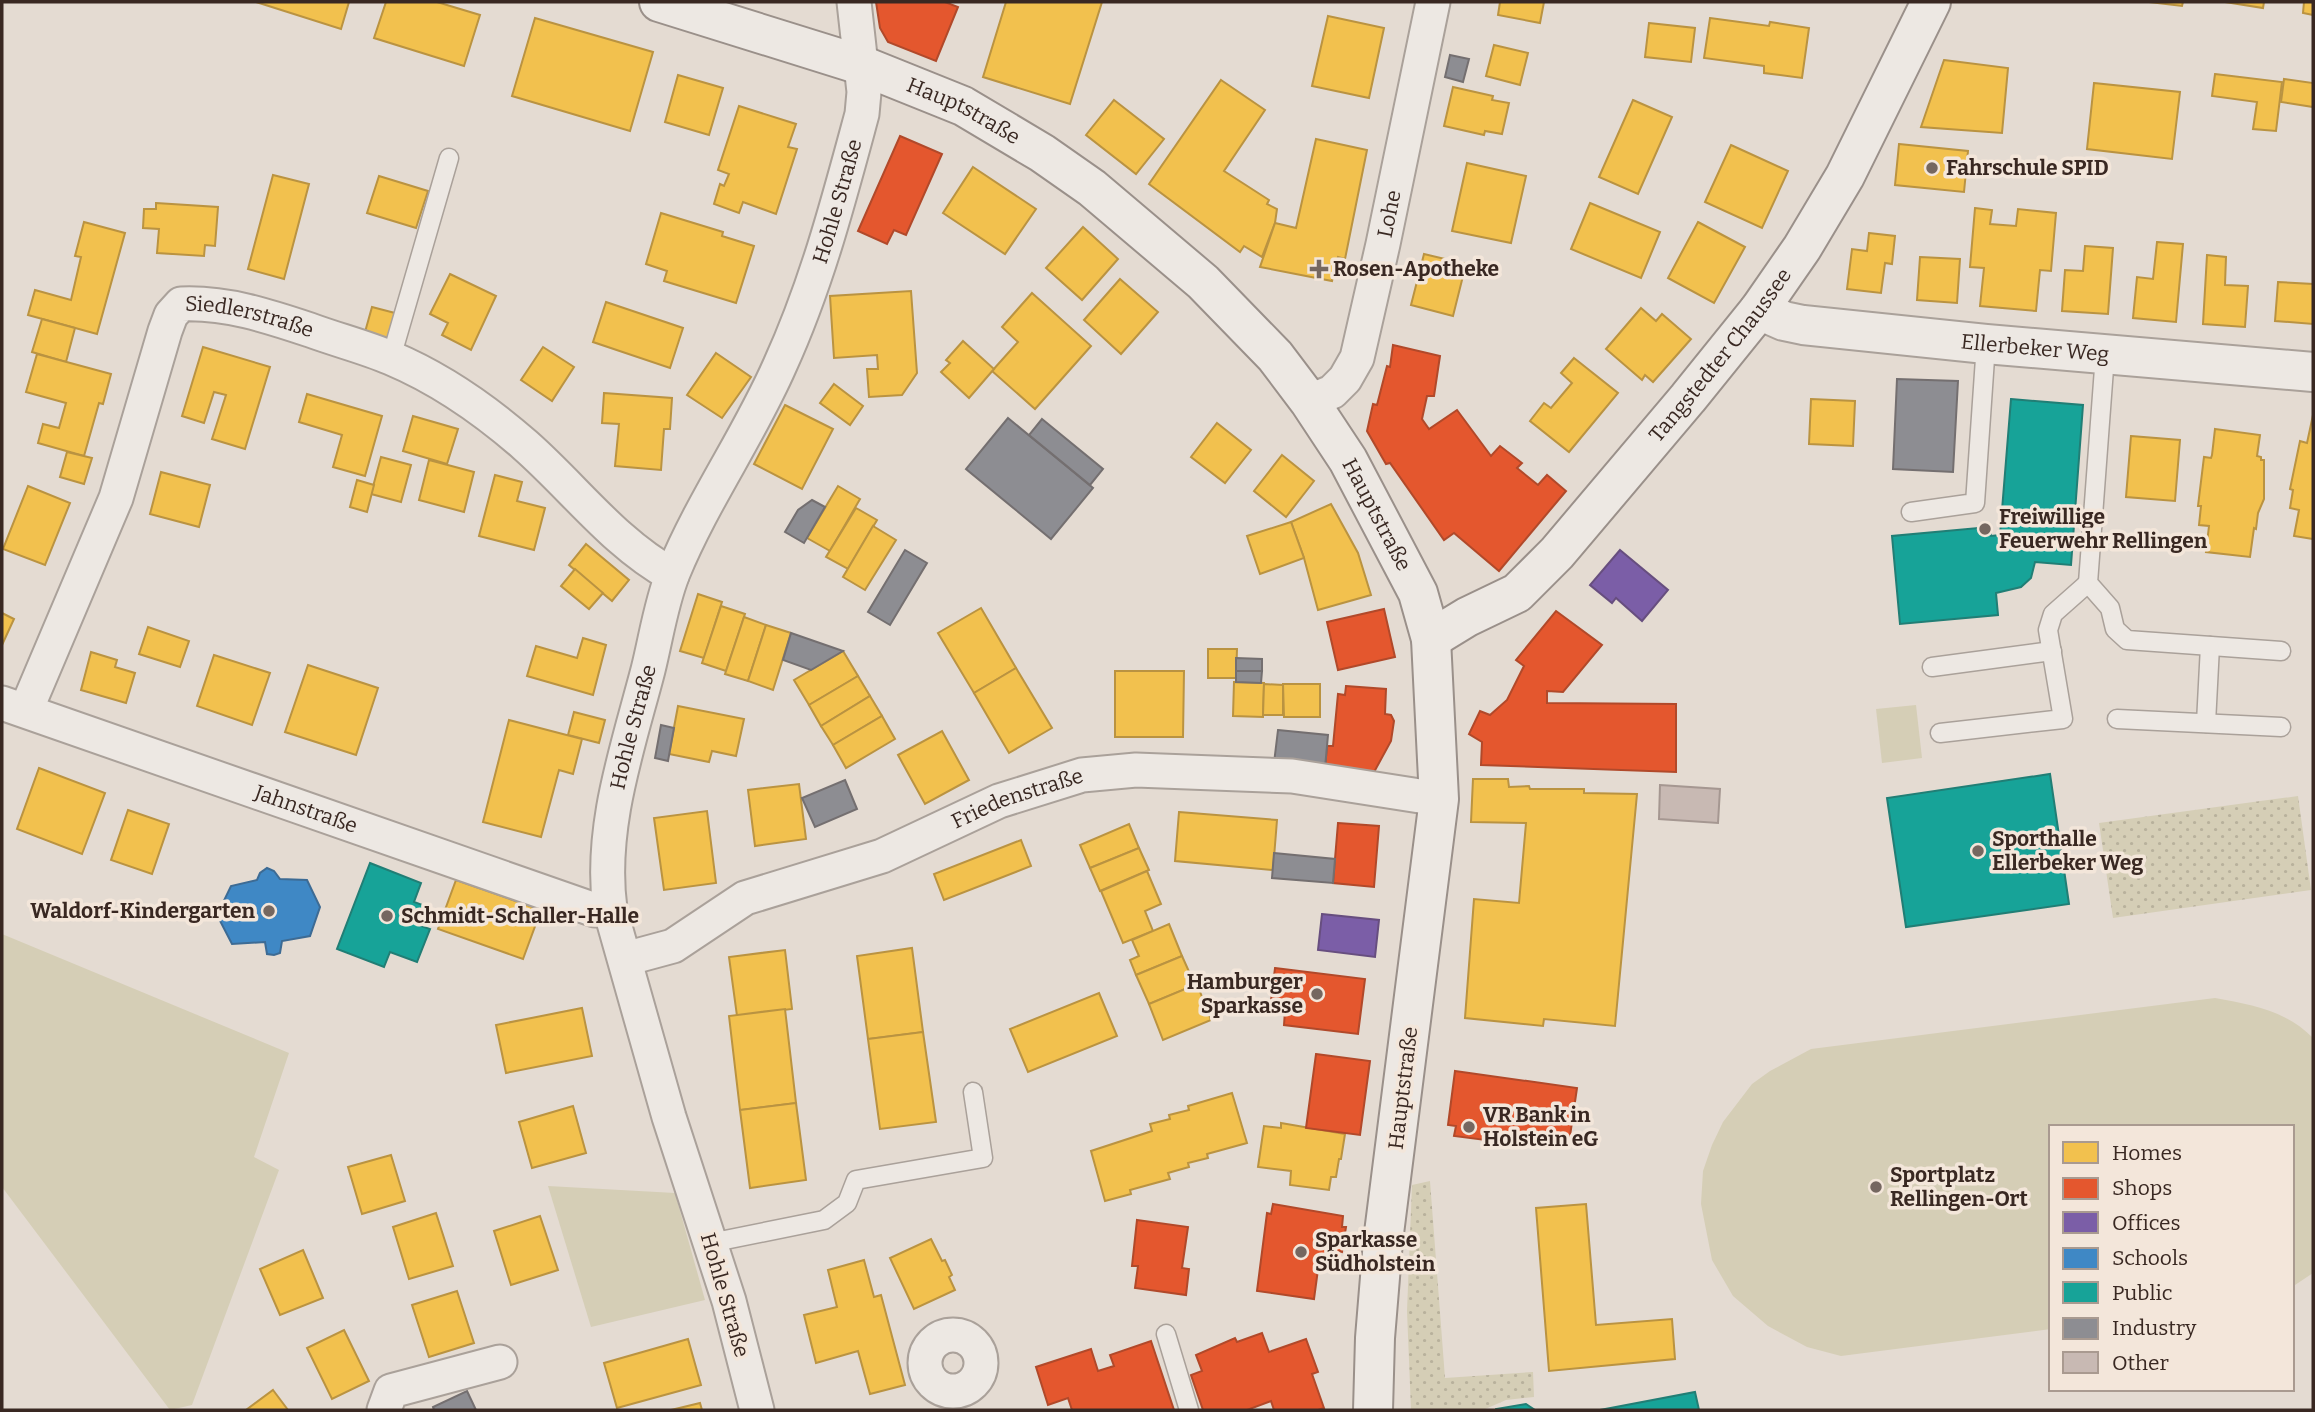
<svg xmlns="http://www.w3.org/2000/svg" width="2315" height="1412" viewBox="0 0 2315 1412" font-family="Bitter,serif">
<defs>
<pattern id="park-dots" width="8" height="8" patternUnits="userSpaceOnUse" patternTransform="scale(1.75)"><rect width="8" height="8" fill="#d5ceb6"/><path d="M2 2h.1M6 6h.1" fill="none" stroke="#b8b19c" stroke-width="1.8" stroke-linecap="round"/></pattern>
</defs>
<rect width="100%" height="100%" fill="#e4dbd2"/>
<g fill="#d5ceb6">
<path d="M1916 705 1922 758 1882 763 1876 709Z"/>
<path d="M2 934 289 1053 254 1157 279 1170 192 1405 170 1410 2 1187Z"/>
<path d="M2215 998C2252 1005 2285 1010 2313 1038V1273L2292 1287V1127H2051V1329L1841 1356 1807 1347 1768 1326 1733 1296 1712 1260 1701 1204 1703 1171 1712 1145 1723 1122 1752 1084 1770 1071 1811 1049Z"/>
<path d="M548 1186 675 1193 705 1300 591 1327Z"/>
</g>
<g fill="url(#park-dots)">
<path d="M2298 796 2311 890 2113 918 2099 823Z"/>
<path d="M1430 1181 1445 1378 1533 1372 1534 1397 1506 1400 1483 1410H1411L1407 1311 1412 1185Z"/>
</g>
<g fill="#f2c14e" stroke="#ba9341" stroke-width="2">
<path d="M256 2H349L341 29Z"/>
<path d="M386 2H437L480 15 464 66 374 38Z"/>
<path d="M1006 2H1102L1070 104 983 77Z"/>
<path d="M1500 2H1544L1540 23 1498 15Z"/>
<path d="M2149 2H2183L2182 6Z"/>
<path d="M2225 2H2264L2263 8Z"/>
<path d="M2304 2H2313V15L2303 13Z"/>
<path d="M1328 16 1384 28 1369 98 1312 86Z"/>
<path d="M535 18 653 52 630 131 512 96Z"/>
<path d="M1710 18 1769 26 1770 22 1809 28 1802 78 1764 73V66L1704 58Z"/>
<path d="M1649 23 1695 28 1691 62 1645 57Z"/>
<path d="M1494 45 1528 53 1520 85 1486 76Z"/>
<path d="M1944 60 2008 68 2002 133 1921 127Z"/>
<path d="M2215 74 2282 82 2276 131 2253 129 2257 102 2212 96Z"/>
<path d="M678 75 723 88 709 135 665 122Z"/>
<path d="M2284 79 2313 83V107L2281 102Z"/>
<path d="M1221 80 1265 110 1224 171 1269 200 1267 204 1277 209 1275 223 1262 257 1244 246 1240 252 1149 184Z"/>
<path d="M2094 83 2180 92 2172 159 2087 149Z"/>
<path d="M1453 87 1493 96 1492 100 1509 103 1502 134 1485 131 1484 135 1444 126Z"/>
<path d="M1114 100 1164 139 1136 174 1086 135Z"/>
<path d="M1633 100 1672 117 1638 194 1599 177Z"/>
<path d="M739 106 796 124 788 147 797 149 776 214 743 202 739 213 714 204 720 184 724 186 729 174 718 170Z"/>
<path d="M1316 139 1367 150 1345 259 1338 257 1332 281 1260 267 1275 223 1296 228Z"/>
<path d="M1899 144 1968 151 1964 192 1895 185Z"/>
<path d="M1731 145 1788 171 1762 228 1705 202Z"/>
<path d="M1467 163 1526 176 1511 243 1452 231Z"/>
<path d="M973 167 1036 209 1005 254 943 213Z"/>
<path d="M273 175 309 184 284 279 248 269Z"/>
<path d="M379 176 428 191 416 228 367 213Z"/>
<path d="M156 203 218 207 215 246 205 245 204 256 157 253 159 229 143 228 144 209H156Z"/>
<path d="M1590 203 1660 232 1641 278 1571 249Z"/>
<path d="M1975 208 1992 210 1990 224 2016 226 2018 209 2056 213 2051 271 2040 270 2036 311 1980 306 1984 268 1970 267Z"/>
<path d="M661 213 723 232 722 236 754 246 736 303 664 281 667 271 646 264Z"/>
<path d="M84 222 125 233 97 334 28 315 35 290 71 300 81 257 75 256Z"/>
<path d="M1698 222 1745 247 1714 303 1668 278Z"/>
<path d="M1083 227 1118 259 1082 300 1046 268Z"/>
<path d="M1869 233 1895 236 1892 264 1885 263 1881 293 1847 289 1852 249 1867 251Z"/>
<path d="M2157 242 2183 244 2176 322 2133 318 2137 277 2153 279Z"/>
<path d="M2085 246 2113 248 2108 314 2062 311 2065 270 2083 271Z"/>
<path d="M1424 254 1466 264 1453 316 1411 305Z"/>
<path d="M2207 255 2226 257 2225 285 2248 286 2245 327 2203 324Z"/>
<path d="M1920 257 1960 259 1957 303 1917 300Z"/>
<path d="M450 274 496 296 471 350 442 335 448 323 430 314Z"/>
<path d="M1120 279 1158 312 1121 354 1084 320Z"/>
<path d="M2278 282 2313 284V324L2275 321Z"/>
<path d="M911 291 917 373 902 395 869 397 867 369H878L877 355 834 358 830 296Z"/>
<path d="M1032 293 1091 346 1035 409 992 371 1018 342 1002 327Z"/>
<path d="M606 302 683 328 670 368 593 342Z"/>
<path d="M372 307 395 313 389 339 365 332Z"/>
<path d="M1641 308 1656 321 1662 314 1691 339 1653 382 1645 375 1642 380 1606 349Z"/>
<path d="M42 319 75 328 66 362 32 352Z"/>
<path d="M963 341 994 369 969 398 941 372 950 363 946 360Z"/>
<path d="M203 347 270 367 245 449 212 439 226 395 214 392 204 423 182 416Z"/>
<path d="M543 347 574 367 552 401 521 380Z"/>
<path d="M716 353 751 377 722 418 687 395Z"/>
<path d="M37 354 111 374 103 404 99 403 84 456 38 443 43 424 59 428 66 403 26 392Z"/>
<path d="M1574 358 1618 393 1569 452 1530 421 1544 403 1551 408 1572 383 1561 373Z"/>
<path d="M834 384 863 406 850 425 820 403Z"/>
<path d="M604 393 672 398 670 429H664L661 470 615 466 619 424 602 423Z"/>
<path d="M307 394 382 416 365 476 333 467 342 435 299 422Z"/>
<path d="M1811 399 1855 401 1853 446 1809 444Z"/>
<path d="M785 405 833 429 802 489 754 464Z"/>
<path d="M2313 415V539L2294 536 2299 510 2290 508 2293 490 2290 489 2300 441 2307 443Z"/>
<path d="M413 416 458 429 447 464 403 451Z"/>
<path d="M1217 423 1251 450 1225 483 1191 457Z"/>
<path d="M2215 429 2260 435 2257 456 2261 457V460H2264V499L2258 513 2256 529 2254 528 2250 557 2206 552 2209 526 2199 525 2201 506H2198L2204 457 2211 458 2212 455Z"/>
<path d="M2131 436 2180 440 2175 501 2126 497Z"/>
<path d="M67 452 92 458 84 484 60 477Z"/>
<path d="M1282 455 1314 481 1286 517 1254 491Z"/>
<path d="M381 457 411 465 401 502 371 494Z"/>
<path d="M429 460 474 472 464 512 419 500Z"/>
<path d="M161 472 210 485 199 527 150 514Z"/>
<path d="M495 475 522 482 517 501 545 508 534 550 479 536Z"/>
<path d="M357 480 374 485 367 512 350 507Z"/>
<path d="M28 486 70 503 45 565 3 549Z"/>
<path d="M838 486 860 499 830 551 807 538Z"/>
<path d="M1331 504 1358 553 1371 595 1318 610 1304 558 1291 522Z"/>
<path d="M856 508 877 520 848 569 826 557Z"/>
<path d="M1291 522 1304 558 1260 574 1247 536Z"/>
<path d="M873 526 896 540 865 590 843 577Z"/>
<path d="M586 544 629 580 612 601 569 565Z"/>
<path d="M575 569 603 593 589 609 561 586Z"/>
<path d="M698 594 722 602 704 658 680 651Z"/>
<path d="M721 606 745 614 726 671 702 663Z"/>
<path d="M981 608 1016 668 974 693 938 633Z"/>
<path d="M2 613 14 619 2 645Z"/>
<path d="M744 617 766 625 748 681 725 674Z"/>
<path d="M766 625 791 633 773 690 748 681Z"/>
<path d="M148 627 189 641 180 667 139 654Z"/>
<path d="M583 638 606 645 593 695 527 676 536 646 577 658Z"/>
<path d="M1208 649H1237L1236 678H1208Z"/>
<path d="M843 651 858 676 809 705 794 680Z"/>
<path d="M91 652 117 660 115 667 135 673 126 703 81 690Z"/>
<path d="M214 655 270 673 252 725 197 706Z"/>
<path d="M308 665 378 688 356 755 285 732Z"/>
<path d="M1016 668 1052 728 1009 753 974 693Z"/>
<path d="M1115 671H1184L1183 737H1115Z"/>
<path d="M858 676 870 696 821 726 809 705Z"/>
<path d="M1234 682 1264 683 1263 717 1233 716Z"/>
<path d="M1264 684 1283 685V715H1263Z"/>
<path d="M1283 684H1320V717H1284Z"/>
<path d="M870 696 882 716 833 745 821 726Z"/>
<path d="M678 706 744 719 736 756 712 751 709 762 669 754Z"/>
<path d="M574 712 605 720 599 743 568 735Z"/>
<path d="M882 716 895 739 846 768 833 745Z"/>
<path d="M509 720 582 739 573 774 559 770 541 837 483 822Z"/>
<path d="M942 731 969 780 925 804 898 755Z"/>
<path d="M39 768 105 793 82 854 17 829Z"/>
<path d="M1473 779H1508L1509 787 1529 786 1530 789H1584V793L1637 794 1615 1026 1544 1019 1543 1026 1465 1018 1474 899 1519 903 1526 823 1471 822Z"/>
<path d="M799 784 806 839 755 846 748 790Z"/>
<path d="M128 810 169 824 152 874 111 860Z"/>
<path d="M707 811 716 883 664 890 654 818Z"/>
<path d="M1179 812 1277 820 1273 870 1175 861Z"/>
<path d="M1129 824 1139 848 1090 868 1080 845Z"/>
<path d="M1021 840 1031 866 944 900 934 874Z"/>
<path d="M1139 848 1149 870 1100 891 1090 868Z"/>
<path d="M1147 871 1161 904 1145 911 1153 931 1123 943 1101 891Z"/>
<path d="M456 880 541 910 523 959 438 929Z"/>
<path d="M1169 924 1182 956 1136 975 1130 960 1139 956 1132 940Z"/>
<path d="M912 948 923 1032 868 1039 857 956Z"/>
<path d="M785 950 792 1009 737 1016 729 957Z"/>
<path d="M1182 956 1195 985 1149 1004 1136 975Z"/>
<path d="M1197 984 1211 1020 1163 1040 1149 1004Z"/>
<path d="M1099 993 1117 1036 1028 1072 1010 1029Z"/>
<path d="M582 1008 592 1056 506 1073 496 1025Z"/>
<path d="M785 1009 796 1103 740 1110 729 1016Z"/>
<path d="M923 1032 936 1122 880 1129 868 1039Z"/>
<path d="M1232 1093 1247 1143 1207 1154 1208 1158 1188 1163 1189 1167 1168 1173 1170 1179 1130 1190 1131 1194 1105 1201 1091 1151 1152 1131 1150 1124 1170 1119 1169 1115 1189 1110 1188 1106Z"/>
<path d="M796 1103 806 1180 750 1188 740 1110Z"/>
<path d="M573 1106 586 1153 532 1168 519 1122Z"/>
<path d="M1281 1123 1345 1134 1341 1159H1339L1336 1177H1331L1329 1190 1290 1185 1291 1171 1258 1167 1264 1126 1281 1128Z"/>
<path d="M391 1155 405 1201 362 1214 348 1167Z"/>
<path d="M1586 1204 1596 1325 1672 1319 1675 1359 1549 1371 1536 1208Z"/>
<path d="M436 1213 453 1266 409 1279 393 1227Z"/>
<path d="M540 1216 558 1270 511 1285 494 1231Z"/>
<path d="M931 1239 942 1261 945 1260 952 1275 949 1277 955 1290 914 1309 890 1258Z"/>
<path d="M303 1250 323 1298 280 1315 260 1269Z"/>
<path d="M864 1260 874 1297 881 1295 905 1385 870 1394 858 1351 816 1363 804 1315 837 1307 828 1270Z"/>
<path d="M457 1291 474 1343 429 1357 412 1305Z"/>
<path d="M344 1330 369 1381 332 1399 307 1348Z"/>
<path d="M688 1339 701 1385 617 1408 604 1363Z"/>
<path d="M273 1390 288 1410H246Z"/>
<path d="M700 1403 702 1410H671Z"/>
</g>
<g fill="#e4572e" stroke="#b1492a" stroke-width="2">
<path d="M876 2H945L958 7 936 61 888 42 880 28Z"/>
<path d="M900 136 942 154 906 235 894 230 887 244 858 231Z"/>
<path d="M1393 345 1440 356 1434 396H1427L1422 419 1429 429 1457 410 1491 456 1500 446 1522 463 1517 468 1538 485 1547 475 1566 491 1499 571 1454 533 1444 540 1390 463 1386 464 1367 431 1373 404 1377 405 1387 366 1390 367Z"/>
<path d="M1384 609 1395 657 1338 670 1327 622Z"/>
<path d="M1556 611 1602 645 1563 692 1547 691V703L1676 704V772L1481 765 1482 742 1469 734 1480 711 1490 715 1507 700 1524 666 1516 660Z"/>
<path d="M1346 686 1386 689 1385 714 1391 715 1394 721 1391 741 1373 774 1325 768 1327 746H1333L1338 694 1345 695Z"/>
<path d="M1338 823 1379 826 1374 887 1333 883Z"/>
<path d="M1275 968 1365 979 1358 1034 1284 1025 1285 1011 1270 1009Z"/>
<path d="M1316 1054 1370 1061 1360 1135 1306 1128Z"/>
<path d="M1455 1071 1577 1088 1569 1143 1486 1132 1485 1140 1454 1136 1456 1126 1448 1125Z"/>
<path d="M1273 1204 1343 1216 1342 1227H1346L1342 1252 1339 1251 1337 1264 1319 1262 1314 1299 1257 1291 1267 1213 1271 1214Z"/>
<path d="M1137 1220 1188 1227 1182 1268 1189 1269 1186 1295 1135 1288 1138 1266H1132Z"/>
<path d="M1262 1333 1269 1352 1306 1339 1318 1372 1312 1374 1324 1408 1318 1410H1274L1271 1401 1247 1410H1203L1191 1375 1202 1371 1196 1355 1235 1338 1237 1342Z"/>
<path d="M1151 1341 1174 1410H1072L1068 1398 1048 1405 1036 1367 1091 1349 1098 1371 1114 1366 1110 1355Z"/>
</g>
<g fill="#7b5ea7" stroke="#674e7f" stroke-width="2">
<path d="M1620 550 1668 590 1642 621 1616 598 1612 603 1590 585Z"/>
<path d="M1322 914 1379 920 1375 957 1318 950Z"/>
</g>
<path fill="#3f88c5" stroke="#3d6b94" stroke-width="2" d="M267 868 274 871 280 879 307 880 320 907 310 936 282 941 280 953 274 955 267 954 265 942 232 944 217 915 231 886 257 880 260 873Z"/>
<g fill="#17a398" stroke="#217e75" stroke-width="2">
<path d="M2011 399 2083 405 2071 565 2035 562 2031 578 2021 587 1996 593 1998 615 1900 624 1892 536 1989 527 1991 536 2000 535Z"/>
<path d="M2050 774 2069 904 1906 927 1887 798Z"/>
<path d="M370 863 421 883 414 902 428 907 421 926 430 929 417 962 390 952 384 967 337 949Z"/>
<path d="M1695 1392 1699 1410H1600Z"/>
<path d="M1526 1404 1535 1410H1496V1409Z"/>
</g>
<g fill="#8d8d92" stroke="#746f70" stroke-width="2">
<path d="M1450 55 1469 59 1463 82 1445 77Z"/>
<path d="M1897 379 1958 381 1953 472 1893 469Z"/>
<path d="M1008 418 1093 488 1051 539 966 469Z"/>
<path d="M1042 419 1103 469 1090 485 1029 435Z"/>
<path d="M812 500 825 507 804 543 785 532 798 510Z"/>
<path d="M905 550 927 563 890 625 868 612Z"/>
<path d="M791 633 843 651 811 670 783 660Z"/>
<path d="M1236 658 1262 659V671H1236Z"/>
<path d="M1236 671H1262L1261 683 1236 682Z"/>
<path d="M661 725 674 728 668 761 655 758Z"/>
<path d="M1278 730 1328 735 1325 768 1274 763Z"/>
<path d="M845 780 857 809 815 827 802 798Z"/>
<path d="M1274 853 1335 859 1333 883 1272 878Z"/>
<path d="M467 1391 476 1410H434L433 1407Z"/>
</g>
<path fill="#c8b9b3" stroke="#a59791" stroke-width="2" d="M1660 785 1720 789 1718 823 1659 819Z"/>
<g fill="none" stroke-linecap="round" stroke-linejoin="round">
<g stroke="#aaa19a" stroke-width="21">
<g id="service">
<path d="M2105 355 2088 583 2110 608 2115 629 2127 640 2281 651"/>
<path d="M391 358 449 158"/>
<path d="M1911 512 1975 503 1986 344"/>
<path d="M1932 667 2052 651"/>
<path d="M2117 719 2281 727"/>
<path d="M2206 723 2210 646"/>
<path d="M1940 733 2063 719 2048 630 2053 614 2088 583"/>
<path d="M710 1243 824 1220 847 1203 856 1180 983 1158 973 1092"/>
<path d="M1166 1334 1189 1410"/>
</g>
</g>
<g stroke="#aaa19a" stroke-width="37">
<g id="minor">
<path id="s1" d="M1309 401 1332 392 1345 379 1357 358 1383 244 1433 2"/>
<path id="s2" d="M2 703 595 910 610 909"/>
<path id="s3" d="M26 710 116 498 165 331 171 315 181 304C226 302 268 316 310 330 337 340 365 347 391 358 441 379 485 410 525 445 574 488 614 543 672 575"/>
<path id="s4" d="M625 959 673 946 745 898 882 856 999 801 1082 775 1136 770 1292 776 1439 799"/>
<circle cx="953" cy="1363" r="28"/>
<path d="M384 1410 391 1391 500 1362"/>
<path id="s5" d="M757 1410 729 1301 669 1117 610 909C599 828 628 747 648 670 656 638 661 603 673 573 703 500 749 436 780 365 817 284 839 199 862 114L864 92 854 2"/>
</g>
</g>
<g stroke="#aaa19a" stroke-width="42">
<g id="tertiary">
<path id="s6" d="M1759 310 1784 321 1803 325 1986 344 2313 372"/>
</g>
</g>
<g stroke="#9a908a" stroke-width="42">
<g id="secondary">
<path id="s7" d="M659 2 861 65 963 106 1042 153 1092 188 1203 282 1275 356 1309 401 1348 460 1418 593 1431 639 1439 799 1383 1241 1375 1338 1373 1410"/>
<path id="s8" d="M1431 639 1467 617 1517 593 1557 553 1688 398 1759 310 1802 248 1845 176 1931 2"/>
</g>
</g>
<use href="#service" stroke="#ede8e3" stroke-width="18"/>
<use href="#minor" stroke="#ede8e3" stroke-width="33"/>
<use href="#tertiary" stroke="#ede8e3" stroke-width="38"/>
<use href="#secondary" stroke="#ede8e3" stroke-width="38"/>
</g>
<g fill="#756760" stroke="#f3e6da" stroke-width="2.5">
<circle cx="1932" cy="168" r="7"/>
<path d="M1315.5 258.5h7v7h7v7h-7v7h-7v-7h-7v-7h7z"/>
<circle cx="1985" cy="529" r="7"/>
<circle cx="1978" cy="851" r="7"/>
<circle cx="269" cy="911" r="7"/>
<circle cx="387" cy="916" r="7"/>
<circle cx="1317" cy="994" r="7"/>
<circle cx="1469" cy="1127" r="7"/>
<circle cx="1876" cy="1187" r="7"/>
<circle cx="1301" cy="1252" r="7"/>
</g>
<g text-anchor="middle" dominant-baseline="central" stroke-width="7" stroke-linejoin="round" paint-order="stroke">
<g font-size="21" fill="#392822" stroke="#f3e6da">
<text stroke="none"><textPath href="#s7" startOffset="324">Hauptstraße</textPath></text>
<text stroke="none"><textPath href="#s5" startOffset="1274">Hohle Straße</textPath></text>
<text stroke="none"><textPath href="#s1" startOffset="215">Lohe</textPath></text>
<text stroke="none"><textPath href="#s3" startOffset="506">Siedlerstraße</textPath></text>
<text stroke="none"><textPath href="#s6" startOffset="280">Ellerbeker Weg</textPath></text>
<text stroke="none"><textPath href="#s8" startOffset="411">Tangstedter Chaussee</textPath></text>
<text stroke="none"><textPath href="#s7" startOffset="912">Hauptstraße</textPath></text>
<text stroke="none"><textPath href="#s5" startOffset="707">Hohle Straße</textPath></text>
<text stroke="none"><textPath href="#s4" startOffset="427">Friedenstraße</textPath></text>
<text stroke="none"><textPath href="#s2" startOffset="322">Jahnstraße</textPath></text>
<text transform="translate(1403 1088) rotate(-83)">Hauptstraße</text>
<text transform="translate(725 1295) rotate(74)">Hohle Straße</text>
</g>
<g font-size="21" font-weight="bold" fill="#392822" stroke="#f3e6da" text-anchor="start">
<text x="1946" y="168">Fahrschule SPID</text>
<text x="1333" y="269">Rosen-Apotheke</text>
<text x="1999" y="517">Freiwillige<tspan x="1999" dy="24">Feuerwehr Rellingen</tspan></text>
<text x="1992" y="839">Sporthalle<tspan x="1992" dy="24">Ellerbeker Weg</tspan></text>
<text x="255" y="911" text-anchor="end">Waldorf-Kindergarten</text>
<text x="401" y="916">Schmidt-Schaller-Halle</text>
<text x="1303" y="982" text-anchor="end">Hamburger<tspan x="1303" dy="24">Sparkasse</tspan></text>
<text x="1483" y="1115">VR Bank in<tspan x="1483" dy="24">Holstein eG</tspan></text>
<text x="1890" y="1175">Sportplatz<tspan x="1890" dy="24">Rellingen-Ort</tspan></text>
<text x="1315" y="1240">Sparkasse<tspan x="1315" dy="24">Südholstein</tspan></text>
</g>
</g>
<rect width="2315" height="1412" fill="none" stroke="#392822" stroke-width="7"/>
<rect x="2049" y="1125" width="245" height="266" fill="#f3e6da" stroke="#a99a90" stroke-width="2"/>
<rect x="2063" y="1142" width="35" height="21" fill="#f2c14e" stroke="#a99a90" stroke-width="2"/>
<text x="2112" y="1160" font-size="21" fill="#392822">Homes</text>
<rect x="2063" y="1178" width="35" height="21" fill="#e4572e" stroke="#a99a90" stroke-width="2"/>
<text x="2112" y="1195" font-size="21" fill="#392822">Shops</text>
<rect x="2063" y="1212" width="35" height="21" fill="#7b5ea7" stroke="#a99a90" stroke-width="2"/>
<text x="2112" y="1230" font-size="21" fill="#392822">Offices</text>
<rect x="2063" y="1248" width="35" height="21" fill="#3f88c5" stroke="#a99a90" stroke-width="2"/>
<text x="2112" y="1265" font-size="21" fill="#392822">Schools</text>
<rect x="2063" y="1282" width="35" height="21" fill="#17a398" stroke="#a99a90" stroke-width="2"/>
<text x="2112" y="1300" font-size="21" fill="#392822">Public</text>
<rect x="2063" y="1318" width="35" height="21" fill="#8d8d92" stroke="#a99a90" stroke-width="2"/>
<text x="2112" y="1335" font-size="21" fill="#392822">Industry</text>
<rect x="2063" y="1352" width="35" height="21" fill="#c8b9b3" stroke="#a99a90" stroke-width="2"/>
<text x="2112" y="1370" font-size="21" fill="#392822">Other</text>
</svg>
